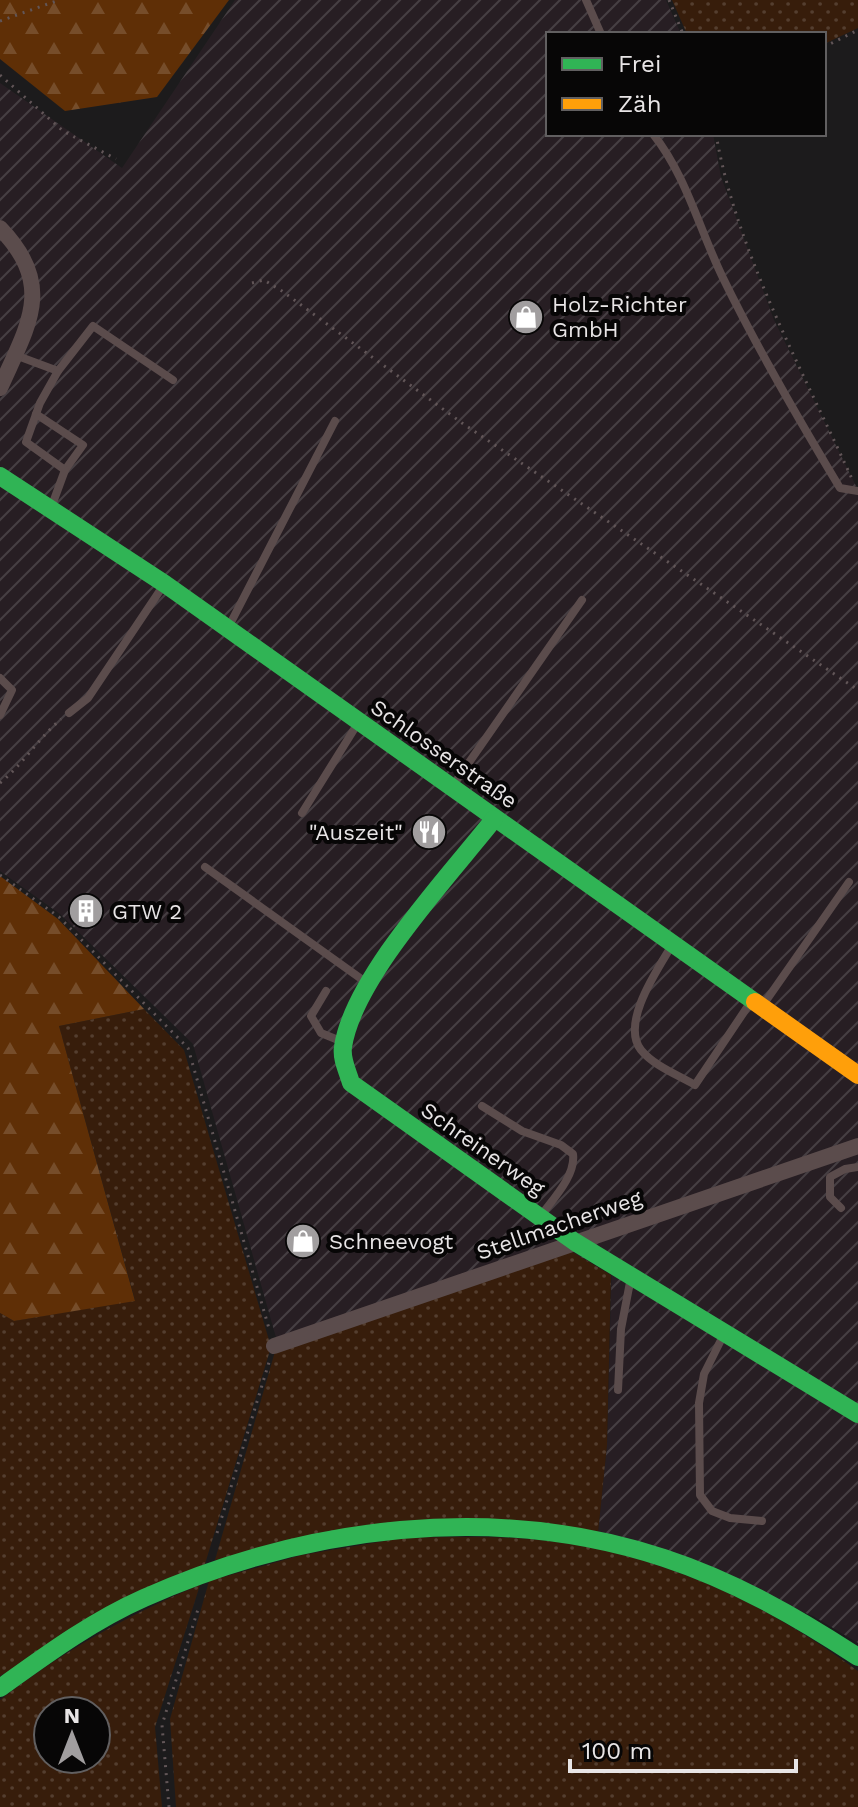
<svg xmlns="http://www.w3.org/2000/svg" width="858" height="1807" viewBox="0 0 858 1807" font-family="'Work Sans',sans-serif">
<defs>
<pattern id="industrial-furrows" width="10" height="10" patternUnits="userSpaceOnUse" patternTransform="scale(2)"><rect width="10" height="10" fill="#271e23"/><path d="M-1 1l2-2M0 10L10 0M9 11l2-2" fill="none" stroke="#463f43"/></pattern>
<pattern id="grass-dots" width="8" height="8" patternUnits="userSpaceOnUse" patternTransform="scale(2)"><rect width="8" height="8" fill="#371d0b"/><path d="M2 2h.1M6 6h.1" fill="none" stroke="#543e2f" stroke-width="1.8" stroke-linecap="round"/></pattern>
<pattern id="forest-firs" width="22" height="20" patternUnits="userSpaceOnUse" patternTransform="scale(2)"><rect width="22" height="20" fill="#5f2f06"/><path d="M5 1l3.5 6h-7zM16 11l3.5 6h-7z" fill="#764d2a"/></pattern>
</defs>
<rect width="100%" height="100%" fill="#1c1b1c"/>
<path fill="url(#industrial-furrows)" d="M235 0H666L681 34H548V134H713L721 177 774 320 858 490V1643L813 1616 598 1533 607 1445 612 1257 277 1341 193 1044 60 914 0 871V83L122 168Z"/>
<g fill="url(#grass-dots)" fill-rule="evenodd">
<path d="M672 0H858V28L824 44V34H687Z"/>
<path d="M144 1009 184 1050 271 1347 205 1564 0 1676V1313L14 1321 135 1300 59 1026Z"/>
<path d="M569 1250 611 1275 607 1445 598 1533 521 1521 215 1560 276 1348Z"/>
<path d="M408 1537C443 1538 478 1536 513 1538 639 1544 758 1597 858 1671V1807H176L170 1719 209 1581 302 1555Z"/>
<path d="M200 1585 155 1727 162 1807H0V1700C62 1652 127 1615 200 1585ZM48 1711H96V1759H48Z"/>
</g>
<g fill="url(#forest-firs)">
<path d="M0 0H229L157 97 65 111 0 59Z"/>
<path d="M0 876 58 919 144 1009 59 1026 135 1301 14 1321 0 1313Z"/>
</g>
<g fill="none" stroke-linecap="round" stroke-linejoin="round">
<g stroke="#625658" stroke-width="3" stroke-dasharray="2 6" stroke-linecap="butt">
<path d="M669 0 683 34"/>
<path d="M0 21 59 0"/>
<path d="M824 47 858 30"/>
<path d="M0 75 63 131 116 159"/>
<path d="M716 134C736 251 803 371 852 479"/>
<path d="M252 283 264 280 282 291 462 423 858 690"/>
<path d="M0 783C23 764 38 739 61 719"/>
<path d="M0 875 59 917 188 1048 270 1332"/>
<path d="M217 1533 270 1359"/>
<path d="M169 1807 162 1725 199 1606"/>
</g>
<g stroke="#5b4c4c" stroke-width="8">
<path d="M586 0 601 34"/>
<path d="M653 134C686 175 700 231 723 278 758 350 799 420 840 488L858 491"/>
<path d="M15 355 58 371 93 326 173 380"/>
<path d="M36 414 83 445 65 470"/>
<path d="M51 508 65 470 26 442 40 403 58 371"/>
<path d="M228 628 335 421"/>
<path d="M0 678 12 690 0 715"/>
<path d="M69 713 88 698 163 586"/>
<path d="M454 784 582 600"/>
<path d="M302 813 358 723"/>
<path d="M205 867 367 983"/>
<path d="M672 945C658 969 620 1023 641 1050 654 1066 678 1075 695 1085L750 1003"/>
<path d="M326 991 311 1016 321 1033 343 1042"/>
<path d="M763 1005 849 882"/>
<path d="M482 1106 522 1131 561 1145 573 1154C576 1176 552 1200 540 1217"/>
<path d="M841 1208 830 1197V1177L845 1169 858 1167"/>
<path d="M724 1334 704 1374 699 1403 700 1495 712 1511 730 1518 762 1521"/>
<path d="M618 1390 621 1329 631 1277"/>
</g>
<g stroke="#5b4c4c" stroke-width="16">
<path d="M0 228C56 286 28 325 0 388"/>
<path d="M274 1346 858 1146"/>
</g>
<g stroke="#30b455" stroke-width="18">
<path d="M0 476 165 584 755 1002"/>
<path d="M494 819C450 875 353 978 343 1047 341 1059 348 1072 351 1083L575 1242 858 1414"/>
<path d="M0 1688C46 1655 92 1621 144 1598 305 1526 494 1502 664 1558 734 1581 797 1617 858 1657"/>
</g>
<path stroke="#ff9f0a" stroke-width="18" d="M755 1002 858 1075"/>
</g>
<defs>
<g id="shop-disc" transform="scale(1.8)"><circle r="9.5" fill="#a19e9f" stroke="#070606"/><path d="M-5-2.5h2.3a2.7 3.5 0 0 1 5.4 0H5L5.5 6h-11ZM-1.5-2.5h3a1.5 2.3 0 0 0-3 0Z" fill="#fff"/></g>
<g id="restaurant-disc" transform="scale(1.8)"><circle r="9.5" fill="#a19e9f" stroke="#070606"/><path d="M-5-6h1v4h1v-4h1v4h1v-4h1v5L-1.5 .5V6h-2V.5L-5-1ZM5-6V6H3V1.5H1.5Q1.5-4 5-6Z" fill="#fff"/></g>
<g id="building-disc" transform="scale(1.8)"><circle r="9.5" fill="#a19e9f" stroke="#070606"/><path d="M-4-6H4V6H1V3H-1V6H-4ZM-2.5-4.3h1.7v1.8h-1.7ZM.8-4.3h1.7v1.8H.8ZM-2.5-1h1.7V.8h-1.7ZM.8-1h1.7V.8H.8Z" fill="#fff"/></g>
</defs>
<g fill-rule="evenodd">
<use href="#shop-disc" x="526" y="317"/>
<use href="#restaurant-disc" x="429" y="832"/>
<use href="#building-disc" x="86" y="911"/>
<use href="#shop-disc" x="303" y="1241"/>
</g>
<g text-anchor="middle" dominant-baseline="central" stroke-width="8" stroke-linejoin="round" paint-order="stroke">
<g font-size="22" fill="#e8e5e6" stroke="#070606" text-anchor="start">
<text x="552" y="304">Holz-Richter<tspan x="552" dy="25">GmbH</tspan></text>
<text x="403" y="832" text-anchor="end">"Auszeit"</text>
<text x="112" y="911">GTW 2</text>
<text x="329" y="1241">Schneevogt</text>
</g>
<g font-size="22" fill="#e8e5e6" stroke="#070606">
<text transform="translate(444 754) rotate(35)">Schlosserstraße</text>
<text transform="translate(483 1149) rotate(35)">Schreinerweg</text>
<text transform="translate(559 1225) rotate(-19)">Stellmacherweg</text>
</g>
</g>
<rect x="546" y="32" width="280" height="104" fill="#070606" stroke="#615f60" stroke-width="2"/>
<rect x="562" y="58" width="40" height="12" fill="#30b455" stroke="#615f60" stroke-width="2"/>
<text x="618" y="72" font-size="24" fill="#e8e5e6">Frei</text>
<rect x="562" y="98" width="40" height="12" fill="#ff9f0a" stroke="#615f60" stroke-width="2"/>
<text x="618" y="112" font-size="24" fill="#e8e5e6">Zäh</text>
<g transform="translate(72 1735)"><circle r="38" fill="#070606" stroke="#615f60" stroke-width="2"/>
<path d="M0-6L14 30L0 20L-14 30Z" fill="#a19e9f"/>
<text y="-12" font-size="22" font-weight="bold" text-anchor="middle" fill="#e8e5e6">N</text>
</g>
<path d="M570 1759v12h226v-12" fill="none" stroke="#e8e5e6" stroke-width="4"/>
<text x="582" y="1759" font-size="24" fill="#e8e5e6" stroke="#070606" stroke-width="6" paint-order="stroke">100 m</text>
</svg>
